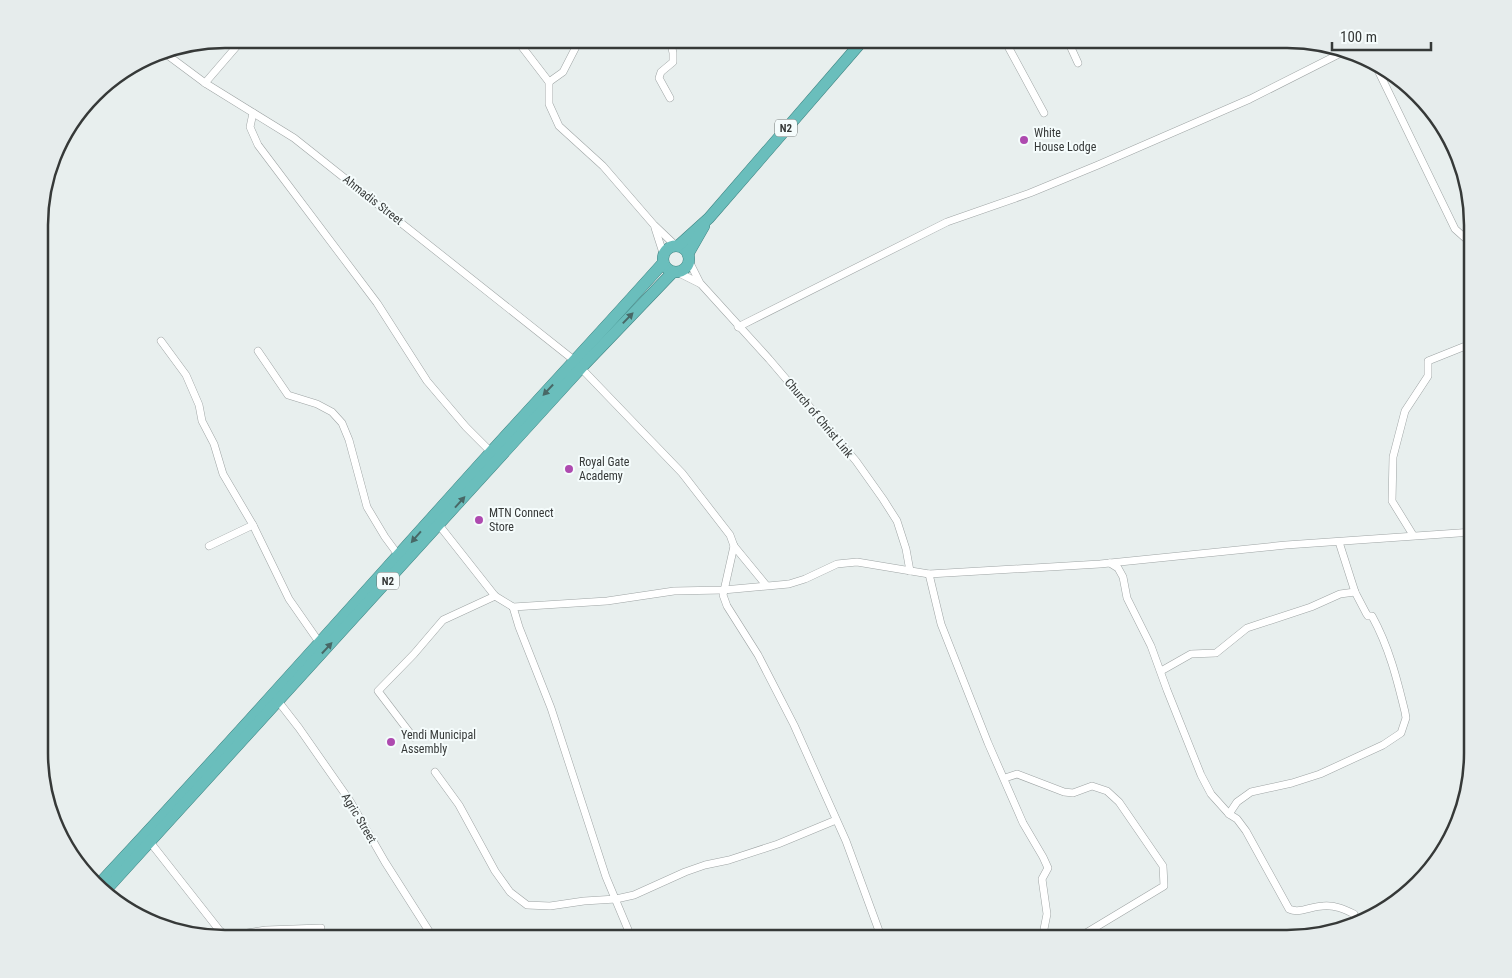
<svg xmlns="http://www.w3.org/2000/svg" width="1512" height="978" viewBox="0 0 1512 978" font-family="'Roboto Condensed',sans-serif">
<rect width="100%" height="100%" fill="#e8efee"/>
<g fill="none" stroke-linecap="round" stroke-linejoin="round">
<g stroke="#9ea4a4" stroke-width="8">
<g id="minor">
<path d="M516 39 549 82V104L559 126 603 166 654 225 675 245"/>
<path d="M1004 39 1044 113"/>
<path d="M1067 39 1078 63"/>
<path d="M162 51 205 83 294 138 575 361"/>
<path d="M1374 62 1455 229 1473 245"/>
<path d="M549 82 563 72 580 39"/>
<path d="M205 83 243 39"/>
<path d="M670 98 659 78 661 72 673 62V53L670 39"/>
<path d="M253 113 250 127 258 145 377 303 427 381 466 427 491 452"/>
<path d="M655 228 663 253"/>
<path d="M689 261 700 283 769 359 856 461 883 499 897 521 906 549 910 571"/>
<path d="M677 272 699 283"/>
<path d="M738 327 947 222 1030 193 1098 165 1250 99 1349 49"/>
<path d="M161 341 186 375 199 405 202 421 214 444 223 474 253 525 289 599 319 642"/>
<path d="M258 351 288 395 317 404 332 412 342 423 349 440 367 507 385 537 399 556"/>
<path d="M581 368 682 473 730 535 734 546 766 585"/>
<path d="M439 525 495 596 513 607 607 601 674 591 723 590 789 584 805 579 837 564 857 562 929 574 1100 564 1286 545 1473 532"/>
<path d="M1413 535 1392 501 1393 457 1405 411 1428 376V361L1473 343"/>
<path d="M209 546 253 525"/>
<path d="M734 546 723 595 727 606 758 655 794 725 846 841 882 939"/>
<path d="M1110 563 1118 568 1123 577 1127 598 1151 646 1167 690 1201 775 1211 794 1229 814 1237 819 1246 831 1289 909C1300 914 1311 906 1323 906 1335 905 1344 909 1354 914"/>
<path d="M929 574 941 624 988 743 1023 823 1043 857 1048 868 1042 879 1047 914 1042 939"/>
<path d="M513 607 519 627 551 708 606 877 632 939"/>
<path d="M1161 671 1191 654 1216 653 1247 628 1311 607 1340 594 1355 592"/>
<path d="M278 701 299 728 350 801 385 862 434 939"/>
<path d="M413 737 378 691 414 654 443 620 495 596"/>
<path d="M435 772 459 805 495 871 510 892 527 905 550 906 584 901 616 899 634 895 685 872 705 865 729 860 778 844 836 820"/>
<path d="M1005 778 1017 774 1064 792 1073 793 1092 786 1107 791 1119 802 1163 866 1164 886 1086 933"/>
<path d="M1229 814 1237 802 1251 792 1292 783 1320 774 1383 745 1401 733 1406 718 1405 712C1397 679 1389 647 1372 616H1368L1366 613 1355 592 1339 542"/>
<path d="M150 842 220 931 228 936 266 930 321 928"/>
</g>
</g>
<g stroke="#408583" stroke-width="12">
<g id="trunk">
<circle cx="676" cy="259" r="13"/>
<path d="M678 246 709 218 864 39"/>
<path d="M688 254 704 226"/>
<path d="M99 884C231 743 360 597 490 453 547 390 606 327 663 263"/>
<path d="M105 891 581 368 673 272"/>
</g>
</g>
<use href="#minor" stroke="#fff" stroke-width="7"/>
<use href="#trunk" stroke="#6abebc" stroke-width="11"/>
</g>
<defs><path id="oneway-solid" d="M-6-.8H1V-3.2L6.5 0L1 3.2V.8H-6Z" transform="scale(1.25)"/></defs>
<g fill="#486866">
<use href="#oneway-solid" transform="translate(628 318) rotate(-46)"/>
<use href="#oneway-solid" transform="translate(548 390) rotate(133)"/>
<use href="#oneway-solid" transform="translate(460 502) rotate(-48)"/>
<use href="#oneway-solid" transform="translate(416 537) rotate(131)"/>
<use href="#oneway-solid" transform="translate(327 648) rotate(-47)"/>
</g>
<g fill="#ae4aaf" stroke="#f5fcfc" stroke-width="2">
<circle cx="1024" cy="140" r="5"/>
<circle cx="569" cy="469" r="5"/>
<circle cx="479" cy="520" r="5"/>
<circle cx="391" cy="742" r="5"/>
</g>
<g text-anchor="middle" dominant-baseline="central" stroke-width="4" stroke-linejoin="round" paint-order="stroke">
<g fill="#f5fcfc" stroke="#6f7473" stroke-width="1">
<rect x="775" y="119.5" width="22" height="17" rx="4"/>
<rect x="377" y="572.5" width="22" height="17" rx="4"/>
</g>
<g font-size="11" font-weight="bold" fill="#363938">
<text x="786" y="128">N2</text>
<text x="388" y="581">N2</text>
</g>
<g font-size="12" fill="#363938" stroke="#f5fcfc" text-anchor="start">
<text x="1034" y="133">White<tspan x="1034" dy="14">House Lodge</tspan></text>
<text x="579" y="462">Royal Gate<tspan x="579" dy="14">Academy</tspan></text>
<text x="489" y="513">MTN Connect<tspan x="489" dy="14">Store</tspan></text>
<text x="401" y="735">Yendi Municipal<tspan x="401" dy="14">Assembly</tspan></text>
</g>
<g font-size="12" fill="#363938" stroke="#f5fcfc">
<text transform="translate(373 200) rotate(38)">Ahmadis Street</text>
<text transform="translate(819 418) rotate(50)">Church of Christ Link</text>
<text transform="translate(359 818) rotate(59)">Agric Street</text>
</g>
</g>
<path d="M0 0H1512V978H0ZM225 48H1287A177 177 0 0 1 1464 225V753A177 177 0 0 1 1287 930H225A177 177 0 0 1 48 753V225A177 177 0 0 1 225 48Z" fill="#e6ecec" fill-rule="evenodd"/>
<path fill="none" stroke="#363938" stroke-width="2.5" d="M225 48H1287A177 177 0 0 1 1464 225V753A177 177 0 0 1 1287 930H225A177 177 0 0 1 48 753V225A177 177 0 0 1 225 48Z"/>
<path d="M1332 42v8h99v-8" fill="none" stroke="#363938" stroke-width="2.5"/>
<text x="1340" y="42" font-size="15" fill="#363938" stroke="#f5fcfc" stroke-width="4" paint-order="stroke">100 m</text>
</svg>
